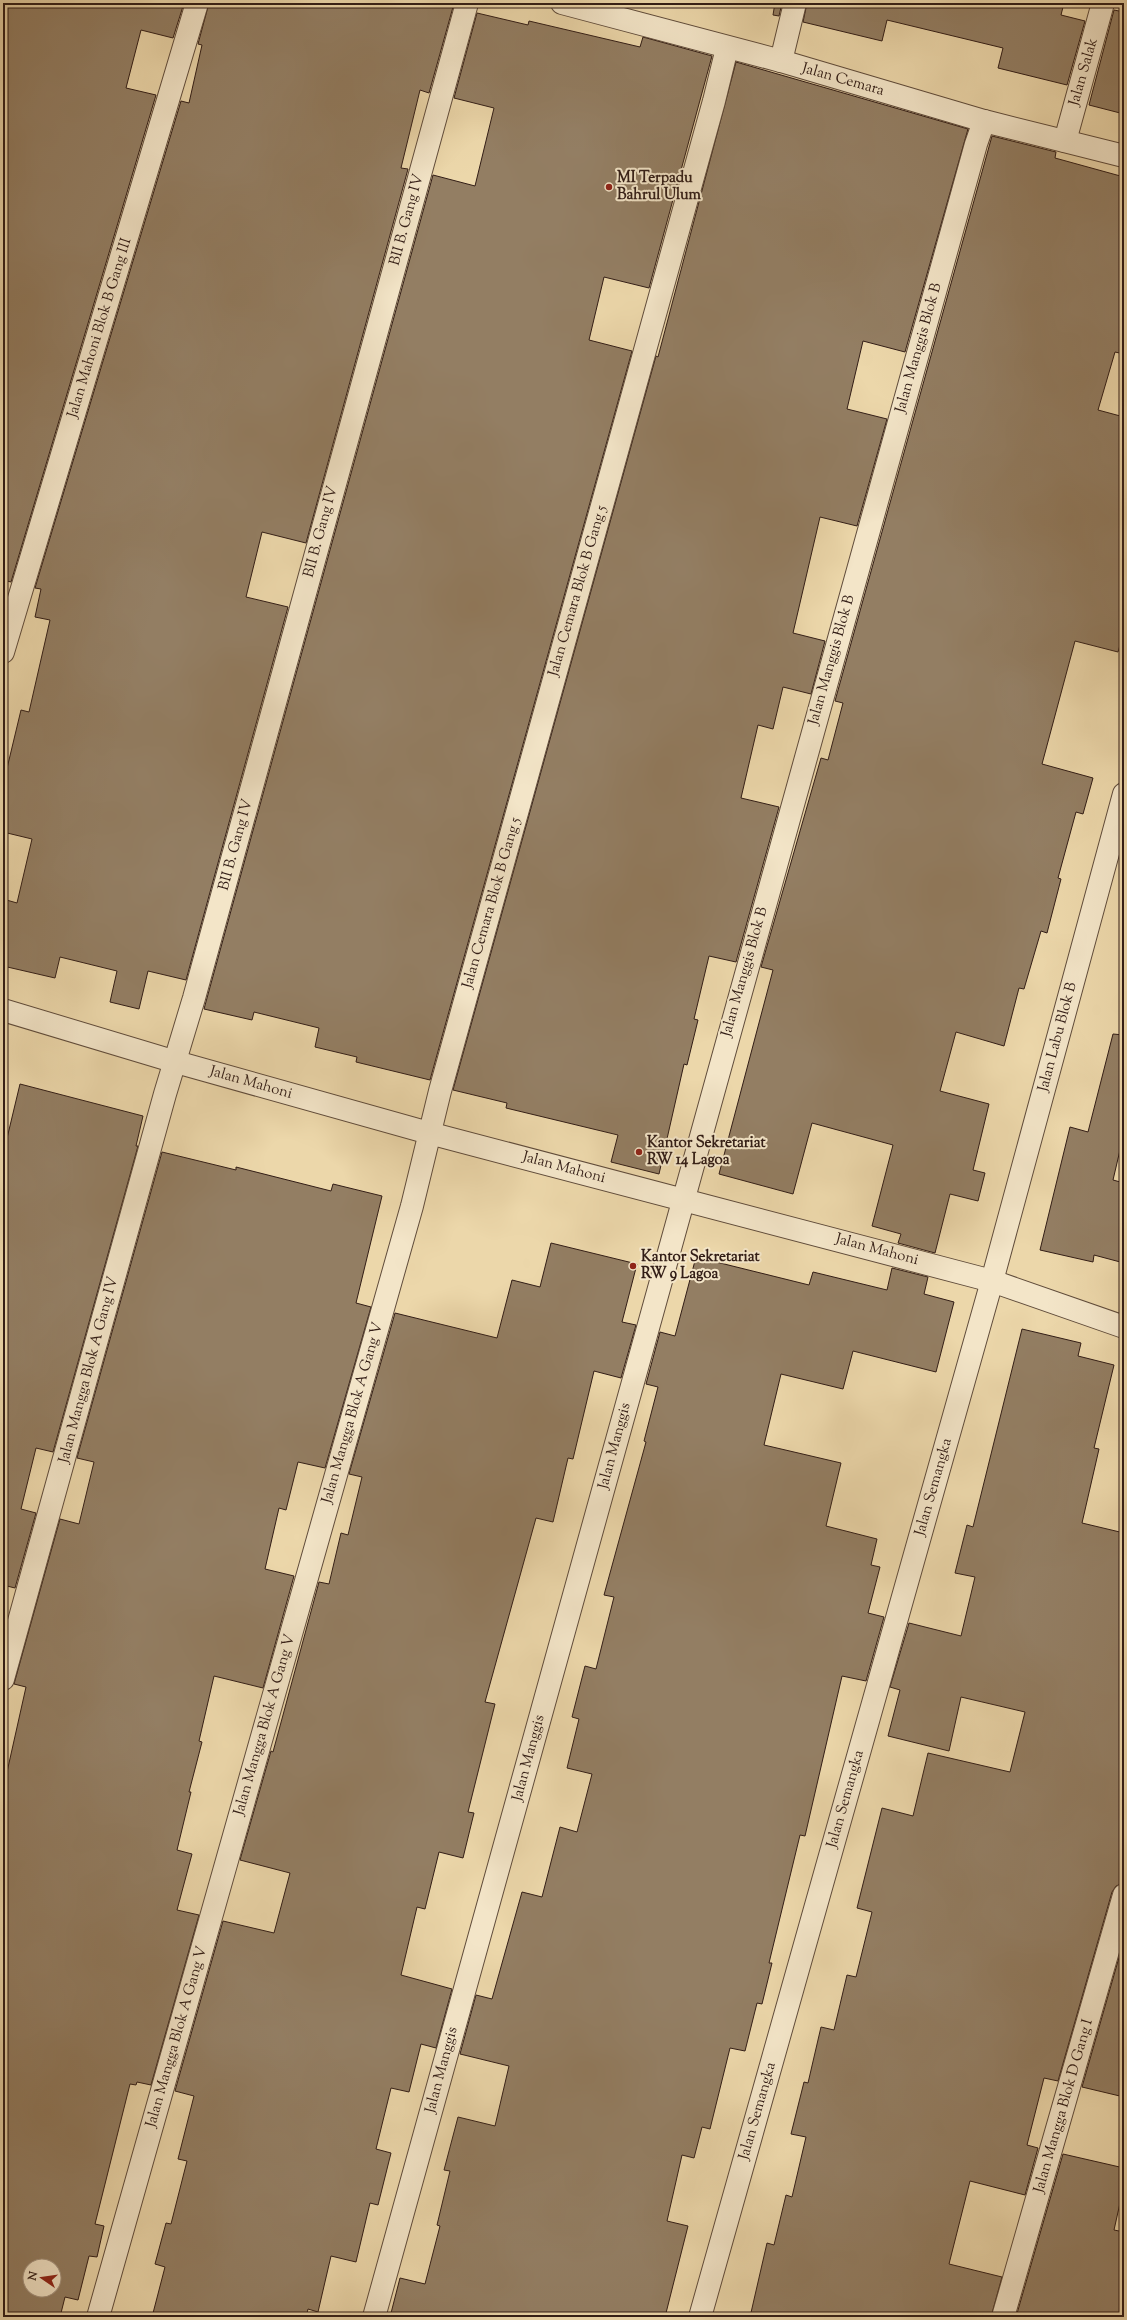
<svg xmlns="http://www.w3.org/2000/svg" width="1127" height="2320" viewBox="0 0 1127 2320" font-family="'Sorts Mill Goudy',serif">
<rect width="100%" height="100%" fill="#ecd7aa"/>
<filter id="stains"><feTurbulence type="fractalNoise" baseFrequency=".005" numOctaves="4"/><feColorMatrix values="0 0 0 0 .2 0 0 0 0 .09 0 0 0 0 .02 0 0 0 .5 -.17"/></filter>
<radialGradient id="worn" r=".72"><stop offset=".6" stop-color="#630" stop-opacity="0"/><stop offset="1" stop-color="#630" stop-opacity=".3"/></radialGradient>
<g fill="#937e63" stroke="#321d16" fill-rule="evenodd">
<path d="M3 3H184L173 38 141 30 126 88 156 95 11 582 3 580Z"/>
<path d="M209 3H434L453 7 429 93 420 90 401 168 408 169 306 543 262 532 246 597 288 607 186 980 148 971 139 1009 110 1002 117 971 60 957 55 978 3 966V899L17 903 32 839 3 832V785L21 710 29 712 50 620 35 617 41 589 35 588 181 101 189 103 202 45 198 44Z"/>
<path d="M775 3H782L779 16 773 15Z"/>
<path d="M807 3H1064L1061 15 1085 21 1067 85 998 68 1003 48 887 20 882 41 803 22Z"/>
<path d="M1114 10 1124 12V114L1089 105Z"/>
<path d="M477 13 528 25 529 21 640 47 643 37 712 56 649 288 604 277 589 340 632 351 430 1080 356 1062 357 1057 315 1047 319 1028 254 1012 252 1020 204 1009 433 175 475 186 494 108 454 98Z"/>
<path d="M736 62 968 129 905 352 863 341 847 409 887 419 857 526 820 517 793 633 825 641 811 694 783 687 773 729 758 725 741 798 779 807 736 962 709 956 694 1019 698 1020 687 1065 684 1064 659 1174 611 1162 618 1135 506 1108 507 1103 453 1090 656 356 658 357Z"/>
<path d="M992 136 1056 152 1055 158 1124 177V354L1115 352 1098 410 1124 417V631L1118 652 1075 641 1042 764 1093 778 1083 814 1076 812 1058 878 1061 879 1047 933 1041 931 1024 989 1019 988 1004 1046 956 1032 940 1091 989 1104 973 1170 985 1173 978 1201 950 1194 935 1253 898 1243 901 1234 872 1226 893 1145 812 1123 793 1194 719 1174 773 970 761 967 821 758 828 760 843 703 835 701Z"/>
<path d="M1113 1034 1124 1035V1133L1113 1180 1124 1183V1263L1094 1255 1093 1262 1040 1250 1070 1127 1088 1132Z"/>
<path d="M20 1084 143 1116 136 1146H138L53 1452 36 1448 21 1509 36 1513 15 1588 3 1585V1155Z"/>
<path d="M162 1152 236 1170V1167L331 1191 333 1184 382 1196 356 1303 371 1307 325 1468 298 1462 286 1510 279 1508 265 1569 294 1576 263 1688 214 1676 199 1741 202 1742 189 1792H191L177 1850 192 1854 177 1910 199 1915 151 2085 137 2082 136 2085 130 2084 95 2224 104 2226 97 2257 89 2256 78 2300 65 2297 60 2317H3V1790L26 1687 14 1684 60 1519 79 1524 94 1462 77 1458ZM30 2266H54V2290H30Z"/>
<path d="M551 1243 637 1264 622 1322 636 1325 621 1378 594 1371 573 1459 568 1458 553 1522 536 1518 485 1702 495 1704 468 1812 474 1813 463 1858 439 1852 425 1909 417 1907 401 1975 452 1989 436 2048 421 2044 409 2092 391 2088 376 2149 391 2153 378 2205 370 2203 356 2262 331 2256 318 2312 308 2309 306 2317H152L165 2267 155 2264 166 2223 171 2224 187 2161 178 2159 194 2096 175 2091 223 1921 274 1933 290 1873 240 1860 271 1751 273 1752 319 1582 329 1584 341 1533 348 1535 362 1477 349 1474 395 1313 497 1338 512 1280 540 1287Z"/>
<path d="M696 1257 809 1285 813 1272 887 1290 892 1268 928 1277 924 1294 954 1302 936 1372 853 1351 843 1389 781 1374 764 1445 841 1463 826 1526 877 1539 871 1565 880 1567 868 1613 884 1617 866 1681 842 1676 805 1836 800 1835 769 1963H772L762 2004 757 2003 745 2051 730 2048 710 2129 702 2127 694 2158 682 2155 667 2221 688 2226 665 2317H390L400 2278 425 2284 440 2226 437 2225 450 2171 444 2170 458 2117 495 2126 509 2066 460 2054 476 1995 492 1999 522 1892 542 1897 560 1827 577 1832 592 1774 567 1768 579 1719 572 1717 585 1666 596 1669 614 1597 604 1595 646 1442 644 1441 658 1387 646 1384 660 1332 675 1336Z"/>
<path d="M1022 1329 1081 1343 1078 1356 1114 1365 1094 1448 1099 1449 1082 1523 1124 1533V1883L1116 1886 1112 1892 1058 2081 1044 2078 1027 2145 1038 2148 1025 2195 970 2181 949 2264 1002 2277 991 2317H750L767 2243 774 2245 786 2195 792 2197 806 2137 791 2134 804 2082 808 2083 821 2027 834 2030 847 1975 856 1977 872 1912 857 1908 882 1808 913 1816 928 1753 1010 1772 1025 1712 961 1697 949 1751 888 1736 900 1690 890 1687 909 1623 961 1636 975 1577 955 1573 967 1525 973 1527Z"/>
<path d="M1124 1940V2097L1082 2087Z"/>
<path d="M1063 2154 1124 2168V2185L1114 2230 1124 2232V2317H1016Z"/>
</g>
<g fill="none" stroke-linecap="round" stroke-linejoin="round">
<g stroke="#604c3b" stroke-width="24">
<g id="minor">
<path d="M562 3 781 61 984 121 1124 156"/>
<path d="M781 61 795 3"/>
<path d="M1065 141 1103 3"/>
<path d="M3 652 197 3"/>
<path d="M3 1010 176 1062 429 1133 992 1281 1124 1327"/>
<path d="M3 1679 165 1094 194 998 467 3"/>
<path d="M98 2317 412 1206 440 1091 714 101 727 48"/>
<path d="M374 2317 976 144 984 121"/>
<path d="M700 2317 992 1281 1124 794"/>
<path d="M1003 2317 1124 1895"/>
</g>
</g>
<use href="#minor" stroke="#f3e5c8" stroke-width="22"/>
</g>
<g fill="#8f2418" stroke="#f3e5c8" stroke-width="1.5">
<circle cx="609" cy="187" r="4"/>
<circle cx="639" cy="1152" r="4"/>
<circle cx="633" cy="1266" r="4"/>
</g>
<g text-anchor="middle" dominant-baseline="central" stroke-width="4" stroke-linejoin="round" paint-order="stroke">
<g font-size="15" fill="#321d16" stroke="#f3e5c8">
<text transform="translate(1084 72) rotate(-74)">Jalan Salak</text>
<text transform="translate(843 80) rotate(16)">Jalan Cemara</text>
<text transform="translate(407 220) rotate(-75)">BII B. Gang IV</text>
<text transform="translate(100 328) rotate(-73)">Jalan Mahoni Blok B Gang III</text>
<text transform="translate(919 348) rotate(-74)">Jalan Manggis Blok B</text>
<text transform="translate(321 532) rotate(-75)">BII B. Gang IV</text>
<text transform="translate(578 591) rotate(-74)">Jalan Cemara Blok B Gang 5</text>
<text transform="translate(832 660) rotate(-74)">Jalan Manggis Blok B</text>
<text transform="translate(236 845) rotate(-75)">BII B. Gang IV</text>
<text transform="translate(492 903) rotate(-74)">Jalan Cemara Blok B Gang 5</text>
<text transform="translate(745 972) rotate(-74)">Jalan Manggis Blok B</text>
<text transform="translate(1058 1037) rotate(-75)">Jalan Labu Blok B</text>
<text transform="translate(251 1083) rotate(16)">Jalan Mahoni</text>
<text transform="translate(564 1168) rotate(15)">Jalan Mahoni</text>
<text transform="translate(877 1250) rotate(15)">Jalan Mahoni</text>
<text transform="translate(89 1370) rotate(-75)">Jalan Mangga Blok A Gang IV</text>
<text transform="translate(353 1413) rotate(-74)">Jalan Mangga Blok A Gang V</text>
<text transform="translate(615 1446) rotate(-75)">Jalan Manggis</text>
<text transform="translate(934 1487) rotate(-74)">Jalan Semangka</text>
<text transform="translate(265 1725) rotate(-74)">Jalan Mangga Blok A Gang V</text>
<text transform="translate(529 1758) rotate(-75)">Jalan Manggis</text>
<text transform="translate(846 1799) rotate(-74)">Jalan Semangka</text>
<text transform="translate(177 2037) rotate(-74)">Jalan Mangga Blok A Gang V</text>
<text transform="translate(442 2070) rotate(-75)">Jalan Manggis</text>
<text transform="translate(1064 2106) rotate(-74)">Jalan Mangga Blok D Gang I</text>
<text transform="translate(758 2111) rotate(-74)">Jalan Semangka</text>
</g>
<g font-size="15" font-weight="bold" fill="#321d16" stroke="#f3e5c8" text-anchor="start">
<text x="617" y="178">MI Terpadu<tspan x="617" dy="17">Bahrul Ulum</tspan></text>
<text x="647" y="1143">Kantor Sekretariat<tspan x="647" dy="17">RW 14 Lagoa</tspan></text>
<text x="641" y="1257">Kantor Sekretariat<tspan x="641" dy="17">RW 9 Lagoa</tspan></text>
</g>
</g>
<rect width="1127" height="2320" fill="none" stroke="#ecd7aa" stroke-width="16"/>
<rect x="4" y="4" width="1119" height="2312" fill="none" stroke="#321d16" stroke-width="2"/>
<rect x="8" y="8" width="1111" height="2304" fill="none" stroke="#321d16"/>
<g transform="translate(42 2278) rotate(283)"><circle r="19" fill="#f3e5c8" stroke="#a69581"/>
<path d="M0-3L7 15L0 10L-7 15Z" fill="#8f2418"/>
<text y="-6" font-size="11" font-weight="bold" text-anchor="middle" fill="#321d16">N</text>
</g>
<rect width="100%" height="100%" filter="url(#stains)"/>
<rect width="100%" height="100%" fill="url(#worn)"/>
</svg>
